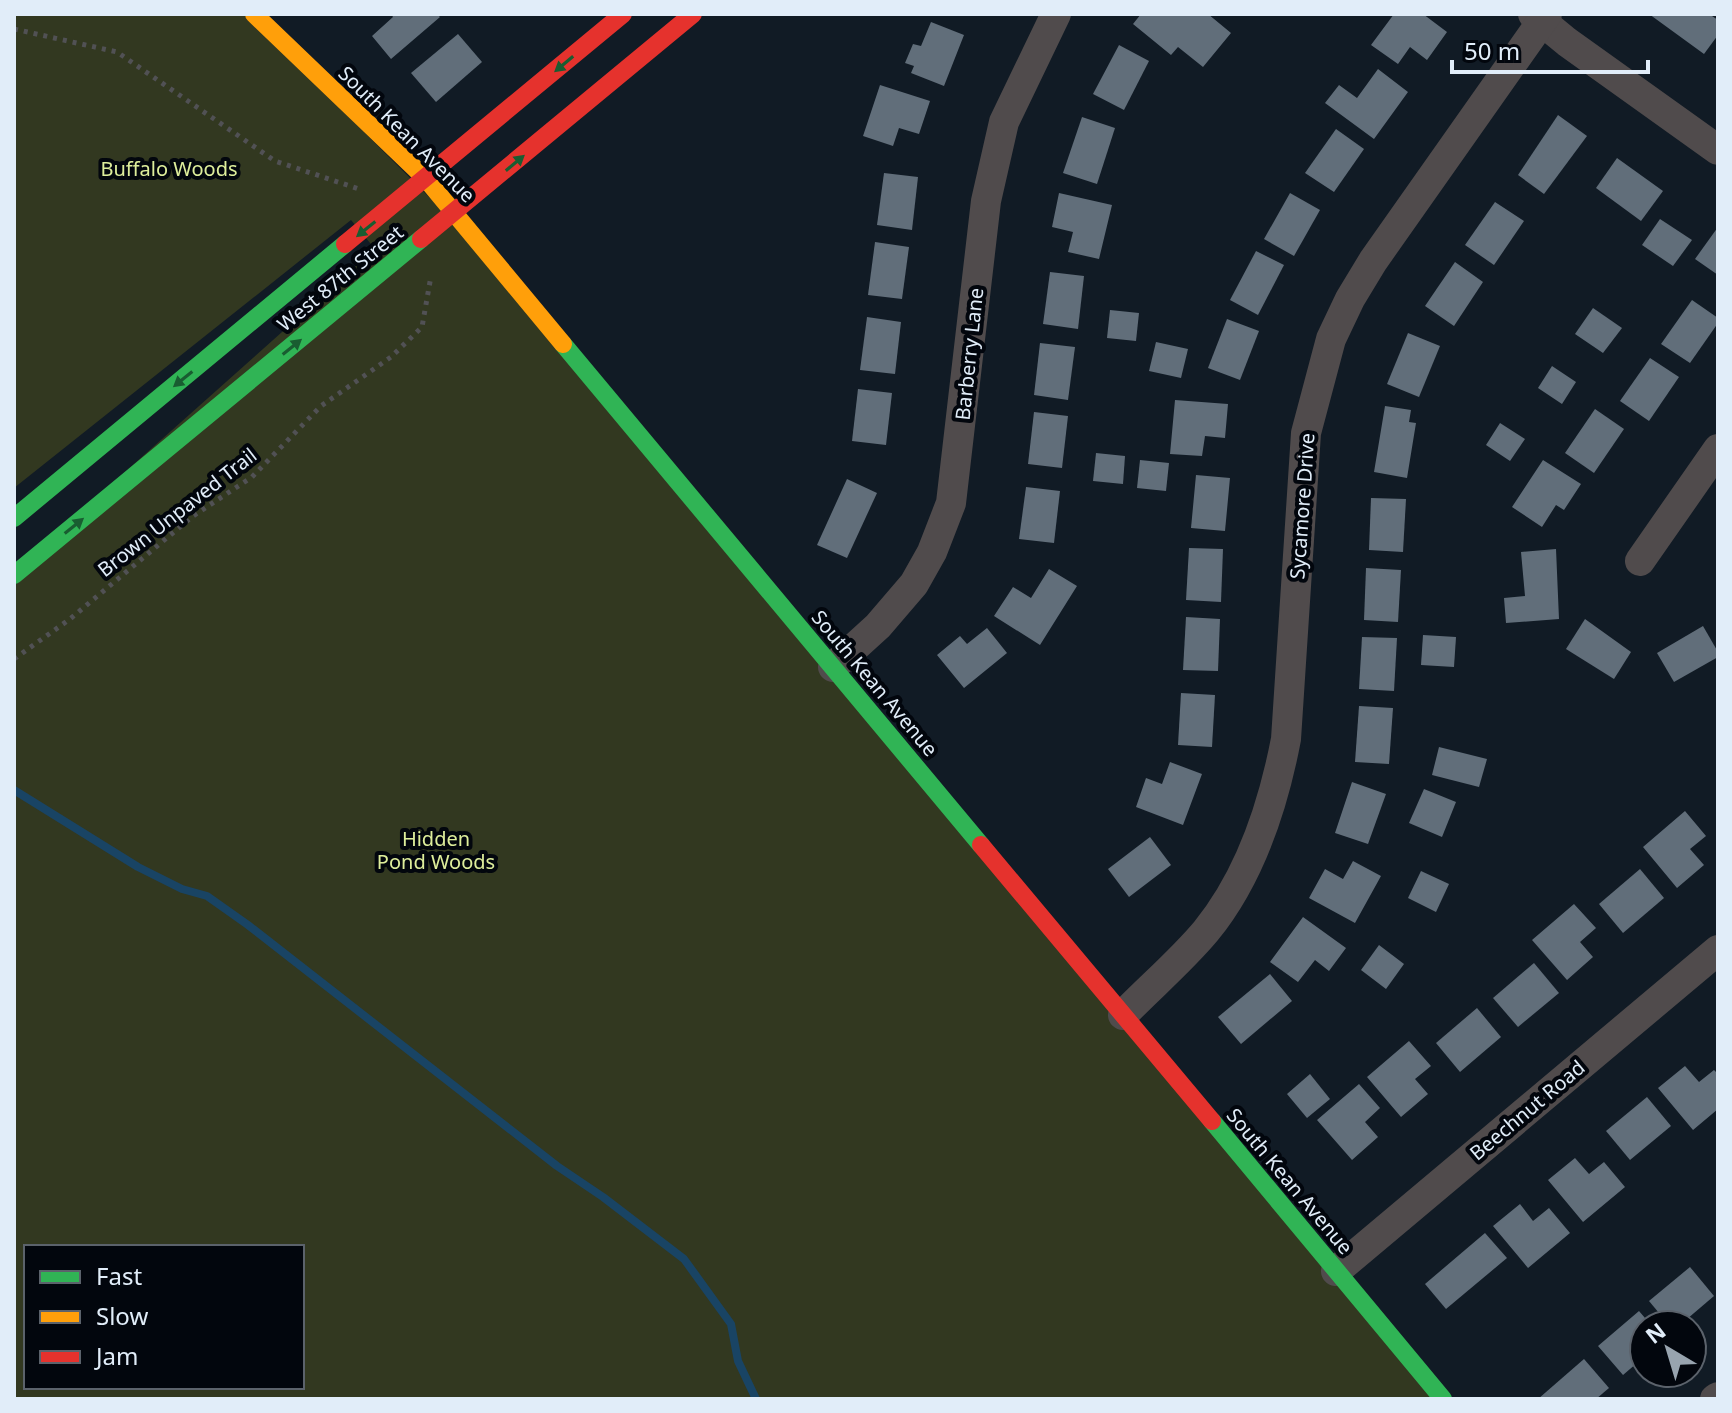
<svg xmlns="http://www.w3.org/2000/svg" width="1732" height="1413" viewBox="0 0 1732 1413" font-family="'Noto Sans',sans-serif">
<rect width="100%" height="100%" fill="#111b25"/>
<path fill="#323820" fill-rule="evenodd" d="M14 14H246L433 201 1439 1399H14V571L375 249 351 220 14 488ZM26 1247H302V1387H26Z"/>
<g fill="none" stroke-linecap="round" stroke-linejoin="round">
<path stroke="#194464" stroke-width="8" d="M14 790 138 867 182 889 207 896 248 925 557 1166 603 1197 684 1259 731 1324 738 1361 756 1399"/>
</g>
<g fill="#616e7a">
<path d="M391 14H437L440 17 391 59 372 36 393 17Z"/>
<path d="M1141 14H1208L1231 33 1203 67 1178 47 1171 55 1133 24Z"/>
<path d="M1394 14H1423L1447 32 1427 60 1410 47 1398 64 1371 45Z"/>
<path d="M1649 14H1709L1718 20V35L1704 54Z"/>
<path d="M931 22 964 35 944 86 911 73 914 66 905 63 913 44 921 46Z"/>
<path d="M458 34 482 62 436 102 411 73Z"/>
<path d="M1119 45 1149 61 1124 110 1093 94Z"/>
<path d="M1378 69 1408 92 1374 139 1325 103 1339 85 1357 98Z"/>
<path d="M880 85 930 101 919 134 899 128 893 146 863 136Z"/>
<path d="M1558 115 1587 136 1544 194 1518 175Z"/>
<path d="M1082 117 1115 128 1097 184 1063 173Z"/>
<path d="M1336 129 1364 149 1334 192 1305 173Z"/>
<path d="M1617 158 1663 191 1641 221 1596 188Z"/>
<path d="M884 173 918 177 912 230 877 225Z"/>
<path d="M1059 193 1112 205 1099 259 1068 252 1073 232 1052 227Z"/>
<path d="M1290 193 1320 210 1294 256 1264 239Z"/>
<path d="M1495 202 1524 221 1494 265 1465 245Z"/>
<path d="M1660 219 1692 240 1673 266 1642 245Z"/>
<path d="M1718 227V275L1695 259Z"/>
<path d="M875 242 909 247 902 299 868 295Z"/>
<path d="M1256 251 1284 265 1258 315 1230 300Z"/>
<path d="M1455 262 1483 282 1454 326 1425 306Z"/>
<path d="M1050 272 1084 276 1078 329 1043 324Z"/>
<path d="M1692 300 1718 318V323L1690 363 1661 344Z"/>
<path d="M1593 308 1622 328 1603 353 1575 334Z"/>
<path d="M1110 310 1139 313 1136 341 1107 338Z"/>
<path d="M867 317 901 322 895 374 860 370Z"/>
<path d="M1227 319 1259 331 1240 380 1208 368Z"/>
<path d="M1408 333 1440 346 1419 397 1387 384Z"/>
<path d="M1156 342 1188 349 1181 378 1149 371Z"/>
<path d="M1040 343 1075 347 1068 400 1034 395Z"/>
<path d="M1650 358 1679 377 1649 421 1620 401Z"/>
<path d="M1552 366 1576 382 1562 404 1538 388Z"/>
<path d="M858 389 892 393 886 445 852 441Z"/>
<path d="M1175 400 1228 404 1225 438 1205 436 1202 456 1170 454Z"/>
<path d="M1385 406 1411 410 1409 422 1416 423 1407 478 1374 472Z"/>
<path d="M1595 409 1624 429 1594 473 1565 453Z"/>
<path d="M1034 412 1068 416 1062 468 1028 464Z"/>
<path d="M1500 423 1525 439 1510 461 1486 445Z"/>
<path d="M1096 453 1125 456 1123 484 1093 481Z"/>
<path d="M1140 460 1169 463 1166 491 1137 488Z"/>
<path d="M1543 460 1581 484 1564 510 1556 505 1542 527 1512 507Z"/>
<path d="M1196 475 1230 478 1225 531 1191 528Z"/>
<path d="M847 479 877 493 847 558 817 545Z"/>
<path d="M1026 487 1060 491 1054 543 1019 539Z"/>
<path d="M1371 498 1406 499 1403 552 1369 550Z"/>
<path d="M1189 548 1223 549 1221 602 1186 600Z"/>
<path d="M1556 549 1559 619 1506 623 1504 598 1525 596 1521 552Z"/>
<path d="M1366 568 1401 570 1398 622 1364 620Z"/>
<path d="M1049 569 1077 586 1040 645 994 616 1013 587 1031 598Z"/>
<path d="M1186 617 1220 619 1218 671 1183 670Z"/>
<path d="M1585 619 1631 652 1614 679 1566 649Z"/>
<path d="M1703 626 1718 652V657L1674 682 1657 653Z"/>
<path d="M987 628 1007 653 964 688 937 655 960 636 967 644Z"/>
<path d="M1423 635 1456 637 1454 667 1421 665Z"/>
<path d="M1362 637 1397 638 1394 691 1359 689Z"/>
<path d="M1181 693 1215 695 1212 747 1178 745Z"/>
<path d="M1359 706 1393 708 1389 764 1355 762Z"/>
<path d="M1439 747 1487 759 1479 787 1432 775Z"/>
<path d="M1170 762 1202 774 1183 825 1136 807 1146 778 1162 784Z"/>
<path d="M1352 782 1386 794 1368 844 1335 833Z"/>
<path d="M1424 789 1456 802 1442 837 1409 823Z"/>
<path d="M1685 811 1706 836 1690 849 1704 865 1677 888 1643 847Z"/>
<path d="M1150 837 1171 865 1129 897 1108 869Z"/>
<path d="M1353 861 1381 876 1355 923 1309 898 1325 869 1343 879Z"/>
<path d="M1640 869 1664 898 1623 933 1599 904Z"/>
<path d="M1421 871 1449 884 1436 912 1408 898Z"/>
<path d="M1574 904 1596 928 1580 942 1593 957 1567 980 1532 940Z"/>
<path d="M1303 917 1346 948 1329 971 1315 960 1298 982 1270 962Z"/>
<path d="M1379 945 1404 964 1386 989 1361 970Z"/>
<path d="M1534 963 1559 993 1518 1027 1493 998Z"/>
<path d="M1270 974 1292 1001 1241 1044 1218 1017Z"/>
<path d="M1477 1008 1501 1037 1460 1072 1436 1043Z"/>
<path d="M1409 1041 1431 1066 1415 1079 1428 1094 1401 1117 1367 1077Z"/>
<path d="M1685 1066 1699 1082 1714 1070 1718 1074V1109L1693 1130 1658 1088Z"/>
<path d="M1310 1074 1330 1099 1307 1118 1287 1094Z"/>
<path d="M1359 1084 1380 1108 1365 1122 1378 1137 1352 1160 1317 1120Z"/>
<path d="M1647 1097 1671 1126 1630 1160 1606 1131Z"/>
<path d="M1575 1158 1589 1174 1604 1162 1625 1187 1583 1222 1548 1180Z"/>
<path d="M1520 1204 1533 1221 1549 1208 1570 1233 1528 1268 1493 1226Z"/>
<path d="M1485 1233 1507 1258 1446 1309 1425 1284Z"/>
<path d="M1690 1267 1714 1296 1680 1325H1669L1649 1301Z"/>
<path d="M1639 1311 1651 1325H1644V1357L1623 1375 1598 1346Z"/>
<path d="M1584 1359 1609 1388 1596 1399H1538Z"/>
</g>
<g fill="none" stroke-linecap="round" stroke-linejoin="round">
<g stroke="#515154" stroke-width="5" stroke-dasharray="4 6" stroke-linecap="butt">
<path d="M14 29 117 52 275 161 359 189"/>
<path d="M14 659 70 619 193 516 252 477 321 406 391 357 422 327 431 276"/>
</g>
<g stroke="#504b4c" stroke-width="30">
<path d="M1533 14 1567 42 1718 150"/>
<path d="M1640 561 1718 449"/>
<path d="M833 667 878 626 914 584 932 552 951 503 986 201 1004 122 1056 14"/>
<path d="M1123 1015C1150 987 1181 961 1206 931 1250 877 1273 807 1286 739L1306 433 1331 339 1350 299 1373 261 1547 14"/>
<path d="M1336 1271 1718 950"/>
<path d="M1715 1399 1718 1397"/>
</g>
<g stroke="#30b455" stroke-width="18">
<path d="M563 344 981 845"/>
<path d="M14 518 345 244"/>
<path d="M14 575 421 239"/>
<path d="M1212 1121 1443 1399"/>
</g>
<path stroke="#ff9f0a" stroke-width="18" d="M254 14 426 179 563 344"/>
<g stroke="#e5322d" stroke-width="18">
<path d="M421 239 693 14"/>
<path d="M345 244 623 14"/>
<path d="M981 845 1212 1121"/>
</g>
</g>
<defs><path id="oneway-solid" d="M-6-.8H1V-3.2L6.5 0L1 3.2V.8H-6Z" transform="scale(2)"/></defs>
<g fill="#195d31">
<use href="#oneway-solid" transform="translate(564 64) rotate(140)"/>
<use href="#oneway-solid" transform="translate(515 163) rotate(-40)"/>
<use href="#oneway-solid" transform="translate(366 229) rotate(141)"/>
<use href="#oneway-solid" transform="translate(292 347) rotate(-39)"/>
<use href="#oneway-solid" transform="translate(183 379) rotate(141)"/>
<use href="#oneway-solid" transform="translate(74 526) rotate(-39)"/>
</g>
<g text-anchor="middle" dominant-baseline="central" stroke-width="8" stroke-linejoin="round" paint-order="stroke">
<g font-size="20" fill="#e1edf9" stroke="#02060d">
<text transform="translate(407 134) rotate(45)">South Kean Avenue</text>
<text transform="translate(340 278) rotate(-39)">West 87th Street</text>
<text transform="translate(969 354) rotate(-84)">Barberry Lane</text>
<text transform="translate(1302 506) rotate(-86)">Sycamore Drive</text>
<text transform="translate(177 512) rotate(-38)">Brown Unpaved Trail</text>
<text transform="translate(875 683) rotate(50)">South Kean Avenue</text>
<text transform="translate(1527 1110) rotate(-40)">Beechnut Road</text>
<text transform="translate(1290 1181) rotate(50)">South Kean Avenue</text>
</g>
<g font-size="20" fill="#deee9b" stroke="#02060d">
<text x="169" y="168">Buffalo Woods</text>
<text x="436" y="838">Hidden<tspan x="436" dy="23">Pond Woods</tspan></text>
</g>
</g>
<rect width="1732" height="1413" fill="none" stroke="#e1edf9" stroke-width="32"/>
<rect x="24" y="1245" width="280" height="144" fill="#02060d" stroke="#5b626b" stroke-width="2"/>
<rect x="40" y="1271" width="40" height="12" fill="#30b455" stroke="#5b626b" stroke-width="2"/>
<text x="96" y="1285" font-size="24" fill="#e1edf9">Fast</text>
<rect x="40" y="1311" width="40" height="12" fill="#ff9f0a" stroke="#5b626b" stroke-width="2"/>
<text x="96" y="1325" font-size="24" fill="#e1edf9">Slow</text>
<rect x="40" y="1351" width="40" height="12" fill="#e5322d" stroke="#5b626b" stroke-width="2"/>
<text x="96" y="1365" font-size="24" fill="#e1edf9">Jam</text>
<g transform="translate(1668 1349) rotate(322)"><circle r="38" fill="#02060d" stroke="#5b626b" stroke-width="2"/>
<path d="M0-6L14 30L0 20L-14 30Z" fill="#98a4af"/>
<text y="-12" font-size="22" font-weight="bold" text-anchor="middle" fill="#e1edf9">N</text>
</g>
<path d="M1452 60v12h196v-12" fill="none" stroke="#e1edf9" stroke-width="4"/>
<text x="1464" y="60" font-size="24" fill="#e1edf9" stroke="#02060d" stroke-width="6" paint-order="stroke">50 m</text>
</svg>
